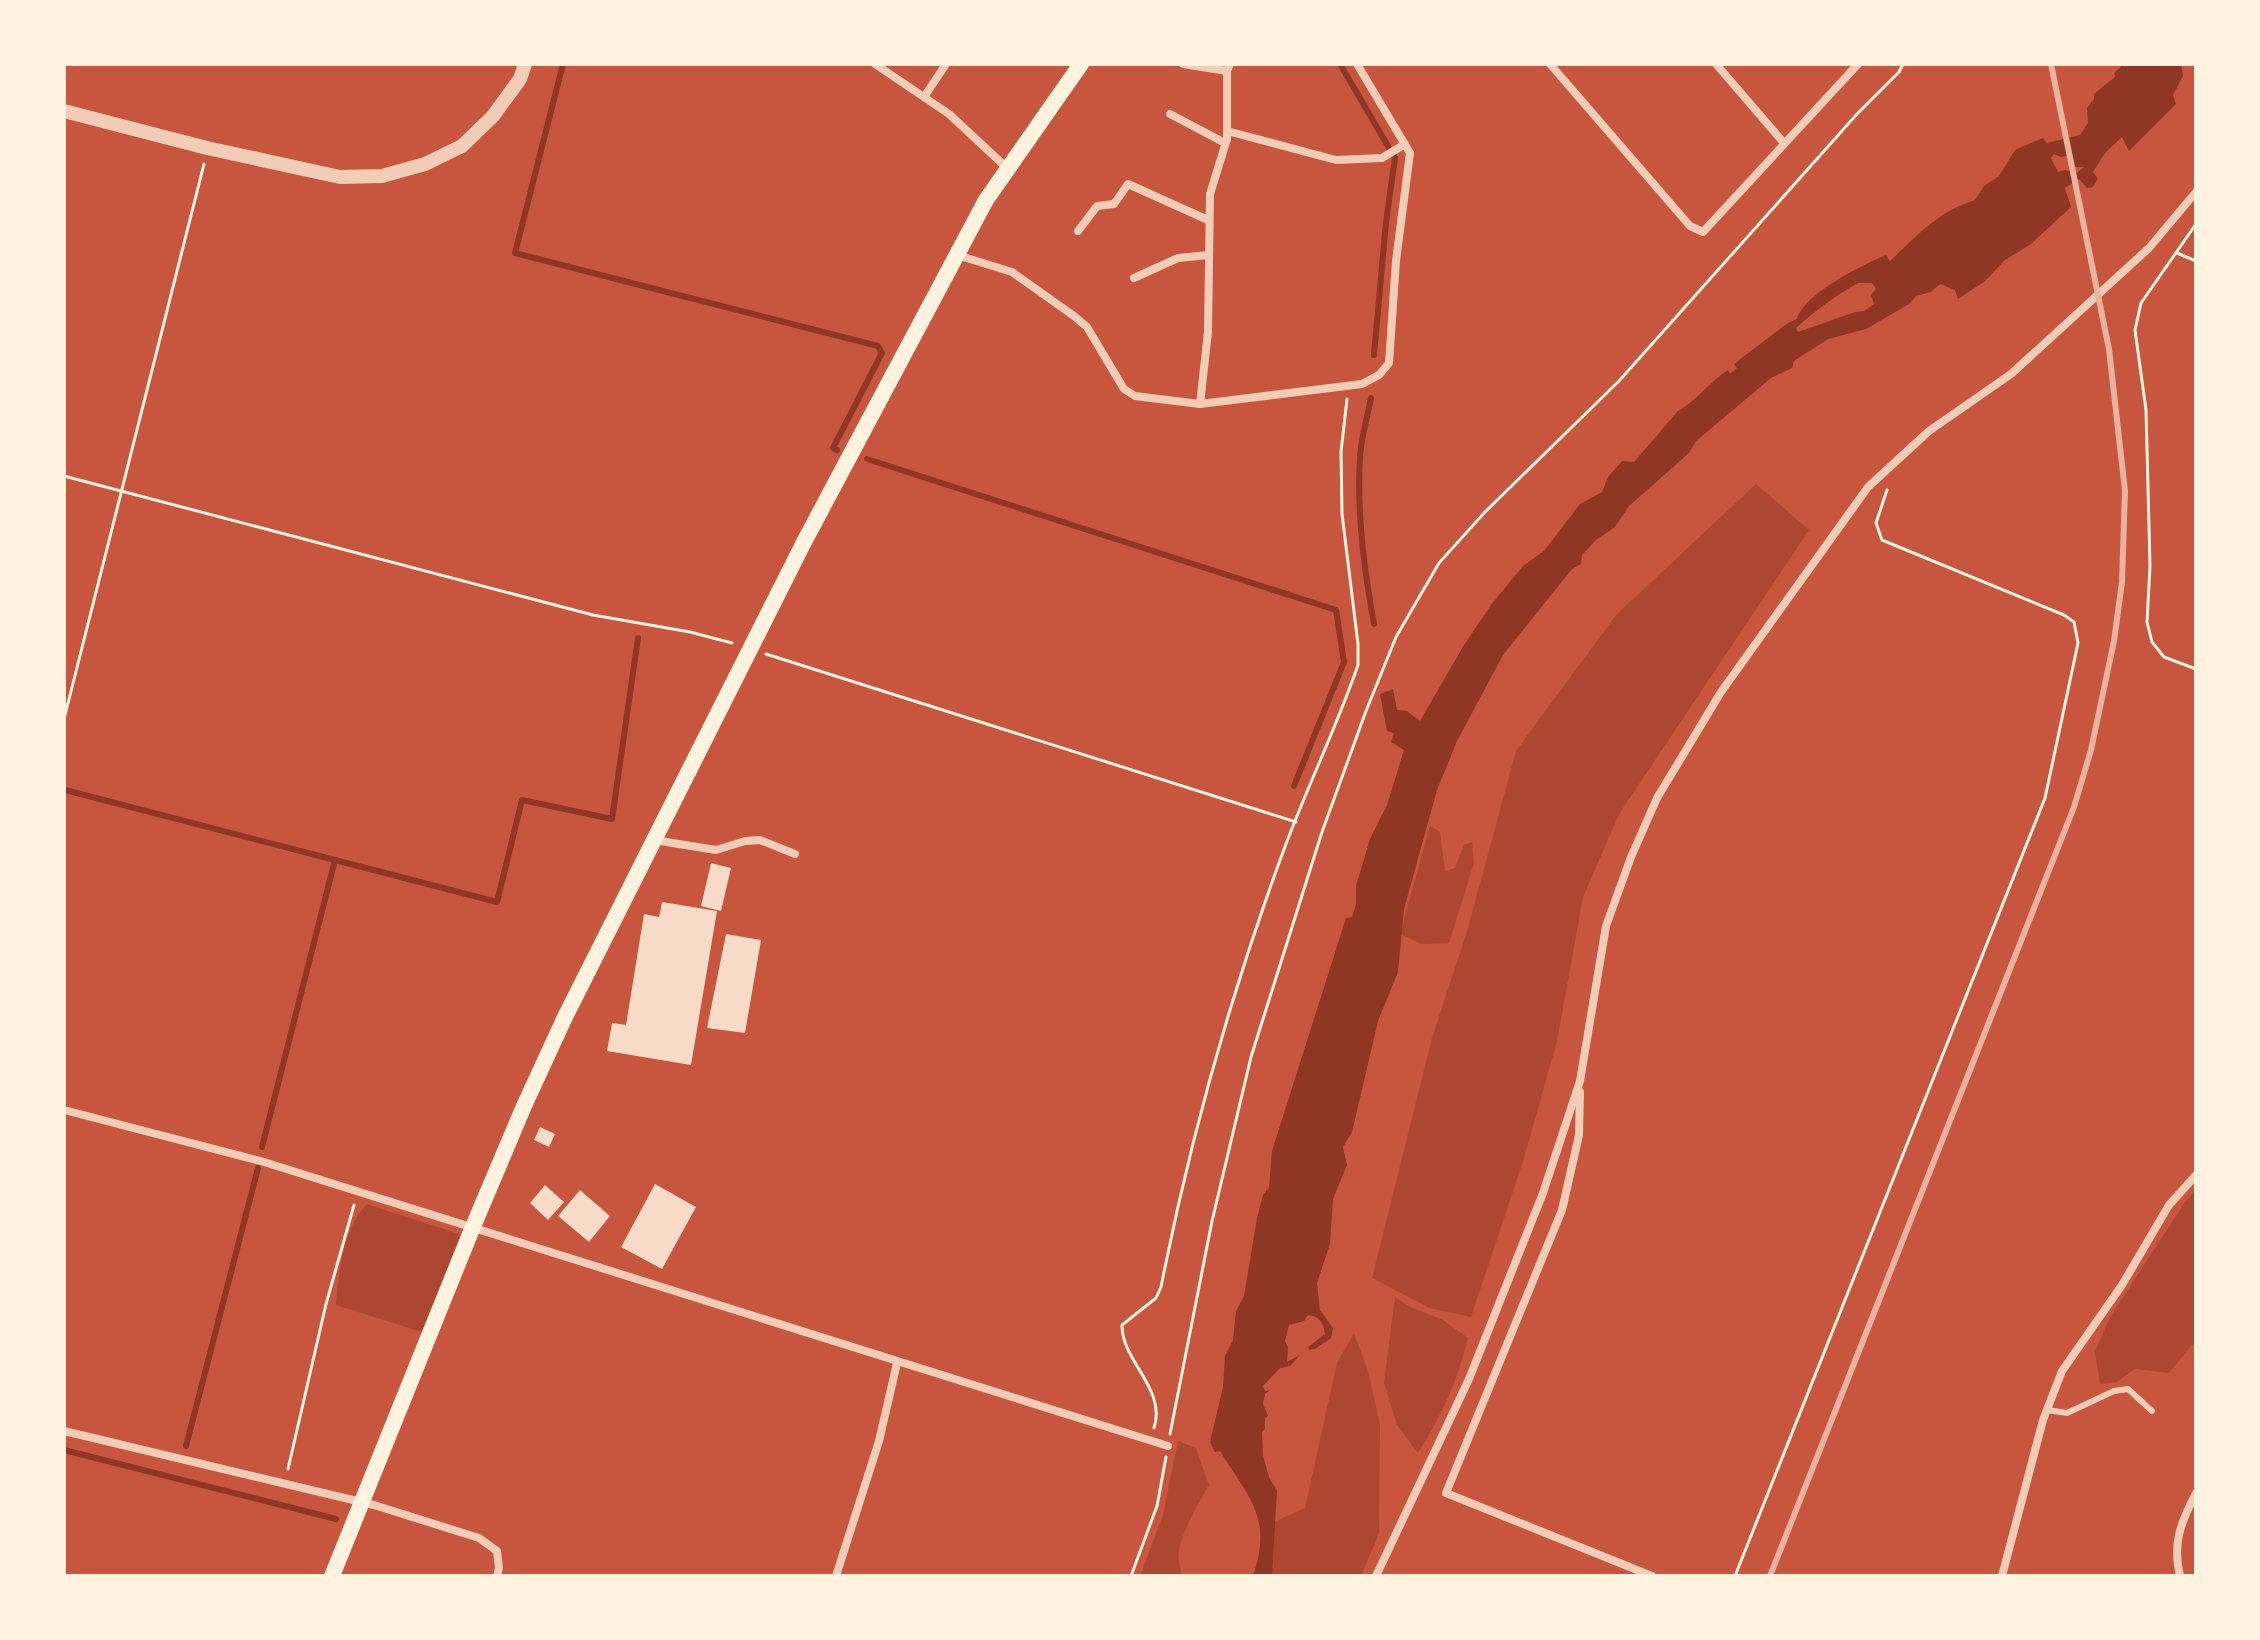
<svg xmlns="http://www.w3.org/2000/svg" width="2260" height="1640" viewBox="0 0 2260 1640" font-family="Ubuntu,sans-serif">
<rect width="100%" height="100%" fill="#c8553d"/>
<g fill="#ae4732">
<path d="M1756 484 1809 530 1619 814 1583 897 1557 1041 1524 1158 1471 1317 1430 1308 1372 1278 1432 1038 1466 935 1516 751 1616 615Z"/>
<path d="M1430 826 1440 832 1445 871 1455 868 1464 845 1472 842 1474 863 1449 943 1421 944 1400 934Z"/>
<path d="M2196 1189V1344L2191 1346 2169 1373 2135 1369 2117 1382 2100 1384 2095 1352 2109 1319 2185 1202Z"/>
<path d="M367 1204 462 1235 422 1332 336 1305C338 1275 344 1225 367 1204Z"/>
<path d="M1395 1297 1408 1306 1443 1320 1468 1338C1455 1387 1444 1411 1418 1453L1397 1425 1384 1383Z"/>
<path d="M1354 1333 1368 1371 1380 1425 1379 1533 1361 1576H1266L1272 1523 1305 1508 1337 1363Z"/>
<path d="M1178 1441 1196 1448 1209 1485C1197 1506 1184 1527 1179 1551 1177 1560 1182 1567 1181 1576H1140L1163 1515Z"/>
</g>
<path fill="#8f3625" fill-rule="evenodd" d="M2124 64H2181L2183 76 2173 95 2176 104 2129 151 2122 137 2105 153 2093 172 2098 179 2093 187 2087 188 2079 179 2065 188 2071 207 2031 244 2005 260 1985 281 1958 299 1955 290 1940 284 1931 292 1916 296 1909 304 1866 329 1828 339 1794 361 1792 368 1771 378 1696 441 1689 453 1629 506 1615 527 1596 540 1582 555 1581 564 1572 569 1503 655 1457 741 1437 790 1404 909 1398 972 1378 1021 1352 1132 1343 1147 1347 1165 1333 1199 1330 1244 1317 1283 1320 1310 1333 1328 1331 1338 1315 1349 1309 1350 1308 1347 1325 1334C1323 1323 1320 1316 1308 1315L1304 1321 1289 1325 1285 1341 1288 1347 1287 1362 1300 1355 1290 1366 1280 1368 1263 1386 1265 1391 1270 1390 1265 1394 1263 1404 1268 1416 1265 1418V1429L1262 1432 1263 1456 1269 1477 1277 1491 1272 1576H1253C1273 1518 1249 1498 1220 1451L1215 1452 1210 1442 1223 1387 1225 1356 1233 1340 1236 1311 1244 1296 1257 1218 1263 1195 1269 1188 1272 1151 1346 918 1352 917 1356 904V886L1370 839 1387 805 1404 750 1391 742 1394 733 1387 731 1380 694 1393 689 1397 710 1407 711 1420 721 1464 645 1491 605 1523 566 1544 551 1580 504 1602 492 1608 477 1622 461 1634 462 1678 411C1696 402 1710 381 1728 370L1730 374 1737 368 1734 364 1788 323 1797 319C1804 294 1862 265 1886 255L1890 261C1918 235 1937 212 1975 200L1984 186 1999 176 2015 150 2043 138 2047 143 2080 135 2088 123 2087 108 2094 99V94L2115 77 2114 73ZM2054 154 2061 157 2072 155 2074 167H2084L2077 173 2065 170 2058 172 2051 158ZM1858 283H1872L1876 289 1871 295 1874 304 1864 311 1855 312 1798 332 1796 328C1815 311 1836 295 1858 283Z"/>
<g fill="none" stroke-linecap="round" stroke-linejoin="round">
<g stroke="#8f3625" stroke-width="6">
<path d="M563 64 515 253 878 346 882 353 833 448 837 450"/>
<path d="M1340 64 1395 158 1386 222 1374 355"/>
<path d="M1371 398C1368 414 1363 431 1361 447 1355 503 1364 569 1374 624"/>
<path d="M867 459 1336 610 1344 662 1294 786"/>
<path d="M65 790 335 860 262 1147"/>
<path d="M335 860 497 902 522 800 612 819 638 638"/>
<path d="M186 1446 258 1168"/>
<path d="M64 1450 336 1519"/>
</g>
</g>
<g fill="#f7dbc8">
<path d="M711 863 731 868 721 911 701 906Z"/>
<path d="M662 902 717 911 691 1065 607 1051 612 1023 626 1025 644 914 659 917Z"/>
<path d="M726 934 761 940 745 1033 707 1028Z"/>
<path d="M540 1127 555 1134 549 1147 534 1140Z"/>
<path d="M655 1184 696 1207 662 1269 621 1247Z"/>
<path d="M545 1185 564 1202 548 1220 530 1203Z"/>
<path d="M580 1190 610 1216 589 1242 558 1216Z"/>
</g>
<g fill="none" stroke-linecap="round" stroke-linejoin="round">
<g stroke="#fff3e0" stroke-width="3">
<path d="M2196 224 2141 303 2135 330 2146 410 2150 566 2147 622 2152 642 2164 657 2196 669"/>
<path d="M2177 253 2196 261"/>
<path d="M64 476 593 615 690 632 732 643"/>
<path d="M766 654 1296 822"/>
<path d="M64 719 204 164"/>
<path d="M1154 1428C1167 1389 1121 1360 1122 1325L1156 1298 1161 1287C1190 1139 1231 993 1283 852 1306 789 1336 729 1358 665V644L1342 514 1341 452 1347 399"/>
<path d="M1170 1434 1212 1221 1251 1057 1322 832 1366 711 1396 637 1439 563 1485 512 1619 381 1857 114 1899 72 1903 64"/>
<path d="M288 1469 326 1304 354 1205"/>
<path d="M1131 1576 1157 1506 1166 1457"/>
<path d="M1735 1576 2045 798 2078 643 2074 622 2064 615 1882 540 1876 523 1887 490"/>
</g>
<path stroke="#f1ccb7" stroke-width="6" d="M2047 1410 2067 1413 2114 1391 2128 1389 2152 1411"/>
<g stroke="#f1ccb7" stroke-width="8">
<path d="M875 64 949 114 1007 168"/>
<path d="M1183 64 1227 71"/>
<path d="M1550 64 1690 226 1703 232 1858 64"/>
<path d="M1716 64 1784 143"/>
<path d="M924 97 946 64"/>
<path d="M1170 114 1225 143"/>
<path d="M1227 131 1336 160 1382 158 1405 144"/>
<path d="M1078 231 1097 206 1114 204 1128 184 1208 220"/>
<path d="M957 255 1012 272 1074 316 1087 327 1124 389 1135 396 1200 404 1362 384 1379 375 1389 363 1396 261 1410 153 1357 64"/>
<path d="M1134 278 1178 258 1208 255"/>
<path d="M1200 404 1208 332 1210 194 1227 139V71L1230 64"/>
<path d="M654 840 716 850 745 841 760 840 795 854"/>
<path d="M1580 1092 1579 1135 1562 1210 1446 1493 1652 1576"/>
<path d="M64 1110 264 1162 1168 1446"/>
<path d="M64 1431 374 1505 479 1538 497 1551 499 1568 497 1576"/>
<path d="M836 1576 879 1441 897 1363"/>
<path d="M1376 1576 1469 1379 1543 1193 1580 1081 1606 926 1631 857 1657 798 1721 692 1868 487 1929 431 2011 374 2149 248 2196 192"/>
<path d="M2002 1576 2043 1420 2062 1371 2122 1285 2169 1205 2196 1175"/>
<path d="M2180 1576C2172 1543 2181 1522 2196 1493"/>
</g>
<path stroke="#f1ccb7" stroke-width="14" d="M64 111 207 148 340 177 382 176 425 164 462 146 493 116 520 79 525 64"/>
<path stroke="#fff3e0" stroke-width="16" d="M332 1576 472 1229 524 1106 565 1017 804 542 986 200 1081 64"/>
<path stroke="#e9b49f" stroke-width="6" d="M1770 1576 2074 807 2091 750 2114 641 2122 582 2125 491 2109 349 2051 64"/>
</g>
<rect width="2260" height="1640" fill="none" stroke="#fff3e0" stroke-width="132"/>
</svg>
